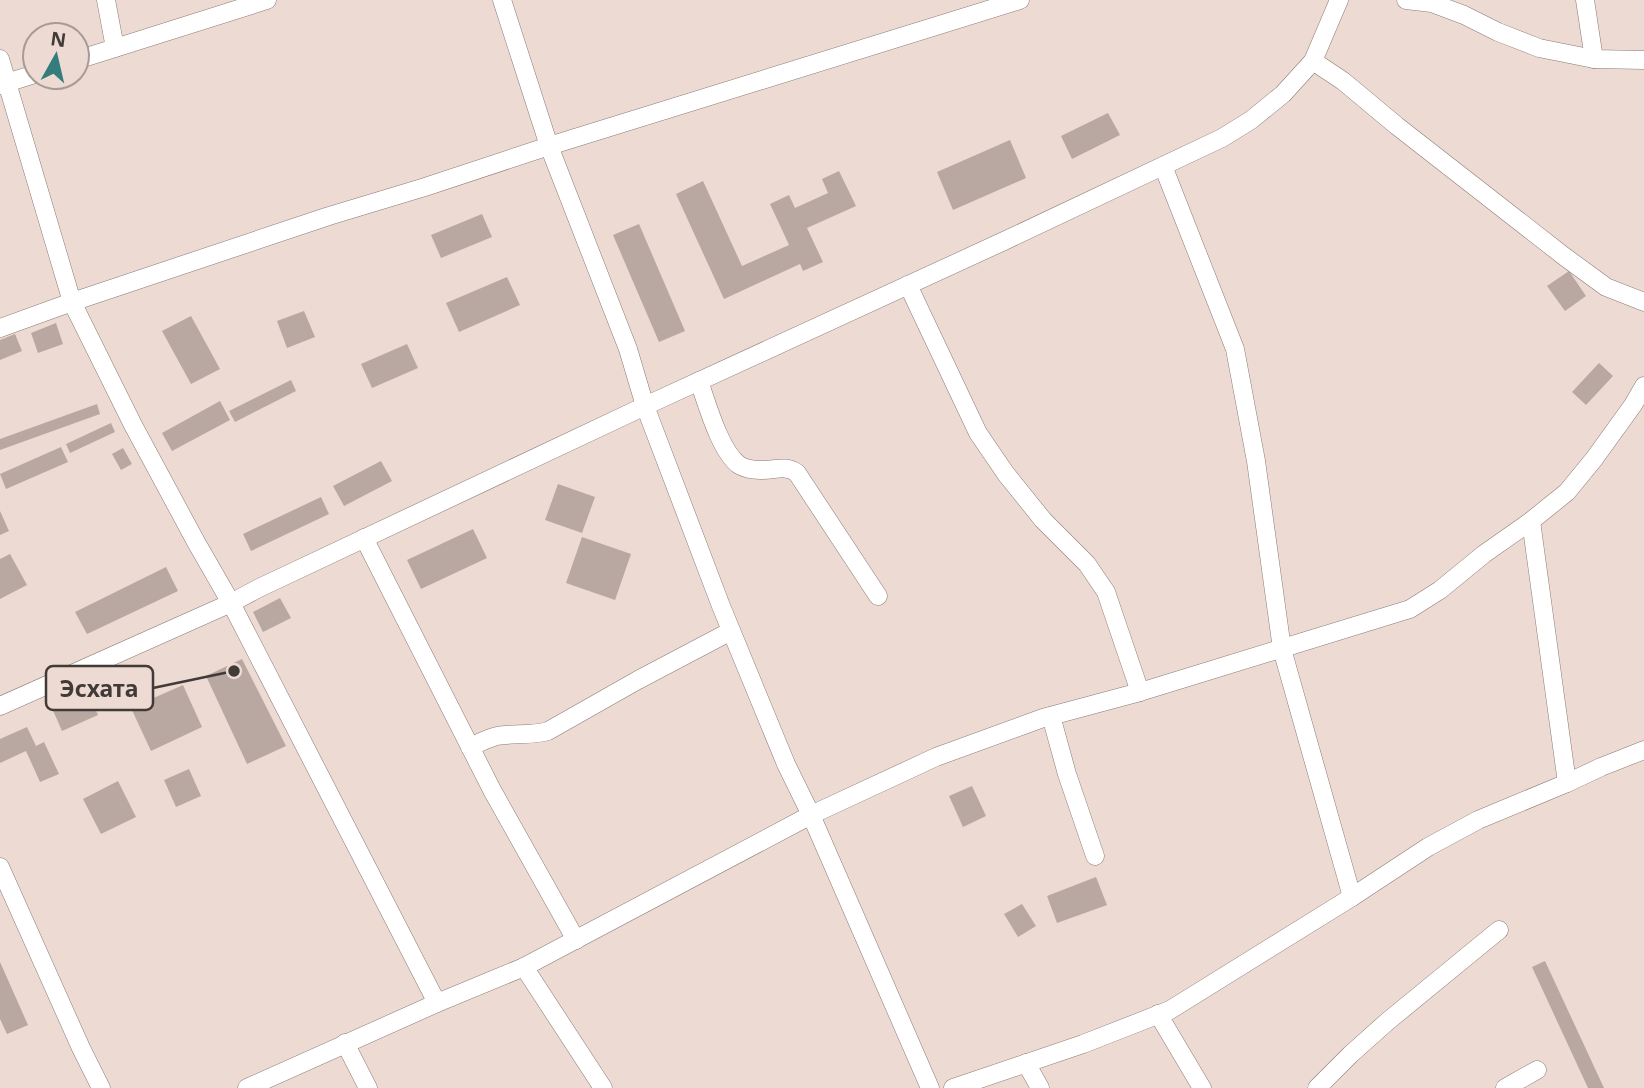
<svg xmlns="http://www.w3.org/2000/svg" width="1644" height="1088" viewBox="0 0 1644 1088" font-family="'Noto Sans',sans-serif">
<rect width="100%" height="100%" fill="#ecdad3"/>
<g fill="#b9a8a1">
<path d="M1108 113 1120 135 1072 159 1061 136Z"/>
<path d="M1010 140 1026 178 953 210 937 172Z"/>
<path d="M839 171 856 206 807 228 823 262 803 271 800 264 724 299 676 194 703 181 742 266 789 245 770 204 789 195 795 208 828 193 822 179Z"/>
<path d="M482 214 492 237 441 258 431 235Z"/>
<path d="M639 224 685 331 659 342 613 235Z"/>
<path d="M1569 271 1586 296 1565 311 1547 286Z"/>
<path d="M507 277 520 305 459 332 446 303Z"/>
<path d="M304 311 315 337 287 348 277 321Z"/>
<path d="M191 316 220 369 191 384 162 331Z"/>
<path d="M56 323 63 344 38 353 31 333Z"/>
<path d="M15 334 22 351 0 360V340Z"/>
<path d="M407 344 418 368 372 388 361 364Z"/>
<path d="M1599 363 1613 376 1586 405 1572 392Z"/>
<path d="M291 380 296 391 235 422 229 411Z"/>
<path d="M220 401 230 420 172 451 162 433Z"/>
<path d="M97 404 100 414 0 450V439Z"/>
<path d="M111 423 115 432 70 453 66 444Z"/>
<path d="M61 447 68 462 6 489 0 474Z"/>
<path d="M123 448 132 464 121 470 112 454Z"/>
<path d="M381 461 392 481 344 506 333 486Z"/>
<path d="M558 484 595 497 582 533 545 520Z"/>
<path d="M321 497 329 514 251 551 243 534Z"/>
<path d="M0 511 9 531 0 535Z"/>
<path d="M473 529 487 558 421 589 407 560Z"/>
<path d="M582 537 631 554 615 600 566 583Z"/>
<path d="M10 554 27 585 0 599V559Z"/>
<path d="M166 567 178 591 87 634 75 612Z"/>
<path d="M280 598 291 618 263 632 253 612Z"/>
<path d="M242 659 286 746 247 764 206 676Z"/>
<path d="M84 684 98 715 62 731 48 699Z"/>
<path d="M183 685 202 727 151 751 131 708Z"/>
<path d="M27 727 36 746 44 742 59 774 40 782 26 751 0 763V739Z"/>
<path d="M189 769 201 796 176 807 164 780Z"/>
<path d="M118 781 136 817 101 834 83 799Z"/>
<path d="M972 786 986 816 963 827 949 796Z"/>
<path d="M1096 877 1107 905 1057 923 1047 896Z"/>
<path d="M1022 904 1036 926 1018 937 1004 914Z"/>
<path d="M1545 961 1604 1088H1588L1532 967Z"/>
<path d="M0 962 28 1025 7 1034 0 1019Z"/>
</g>
<g fill="none" stroke-linecap="round" stroke-linejoin="round">
<g stroke="#8b7b75" stroke-width="19">
<g id="minor">
<path d="M106 0 115 48"/>
<path d="M502 0 549 146 628 349 645 406 721 606 786 764 811 815 930 1088"/>
<path d="M1406 0 1432 3 1464 15 1498 32 1539 48 1594 59 1644 60"/>
<path d="M1585 0 1594 59"/>
<path d="M0 59 72 302 133 425 196 542 231 603 437 1003 524 967 811 815 936 757 1043 718 1140 692 1410 609 1440 590 1484 554 1531 521 1567 492 1594 459 1633 405 1644 386"/>
<path d="M77 60 267 0"/>
<path d="M1313 61 1343 81 1397 126 1565 257 1606 287 1644 302"/>
<path d="M0 85 35 74"/>
<path d="M1163 166 1235 349 1256 461 1282 649 1352 897"/>
<path d="M908 285 978 433 1006 474 1043 520 1087 564 1106 592 1140 692"/>
<path d="M0 328 72 302 329 216 425 187 549 146 1020 0"/>
<path d="M699 381C707 404 720 451 739 465 746 469 753 470 760 470 774 471 785 464 797 473L878 596"/>
<path d="M364 538 492 790 576 940"/>
<path d="M0 706 231 603 259 588 645 406 1004 241 1222 138 1251 120 1283 94 1313 61 1339 0"/>
<path d="M1051 716 1067 774 1095 856"/>
<path d="M470 747C479 743 488 738 497 736 514 733 531 736 548 731L638 680 731 631"/>
<path d="M1567 783 1601 767 1644 750"/>
<path d="M0 867 81 1048 101 1088"/>
<path d="M524 967 603 1088"/>
<path d="M1158 1014 1202 1088"/>
<path d="M345 1043 368 1088"/>
<path d="M1026 1063 1040 1088"/>
<path d="M247 1088 437 1003"/>
<path d="M953 1088 1083 1044 1170 1010 1352 897 1428 847 1478 820 1567 783 1531 521"/>
<path d="M1317 1088 1351 1054 1388 1021 1499 930"/>
<path d="M1505 1088 1537 1070"/>
</g>
</g>
<use href="#minor" stroke="#fff" stroke-width="18"/>
</g>
<path fill="none" stroke="#413a37" stroke-width="2.5" d="M234 671L153 688"/>
<circle fill="#413a37" stroke="#ecdad3" stroke-width="2.5" cx="234" cy="671" r="7"/>
<rect fill="#ecdad3" stroke="#413a37" stroke-width="2.5" x="46" y="666" width="107" height="44" rx="7"/>
<g font-size="23" text-anchor="middle" font-weight="bold" fill="#413a37">
<text x="99" y="697">Эсхата</text>
</g>
<g transform="translate(56 56) rotate(8)"><circle r="33" fill="#ecdad3" stroke="#a89a95" stroke-width="2"/>
<path d="M0-5L12 26L0 18L-12 26Z" fill="#357d7c"/>
<text y="-10" font-size="19" font-weight="bold" text-anchor="middle" fill="#413a37">N</text>
</g>
</svg>
